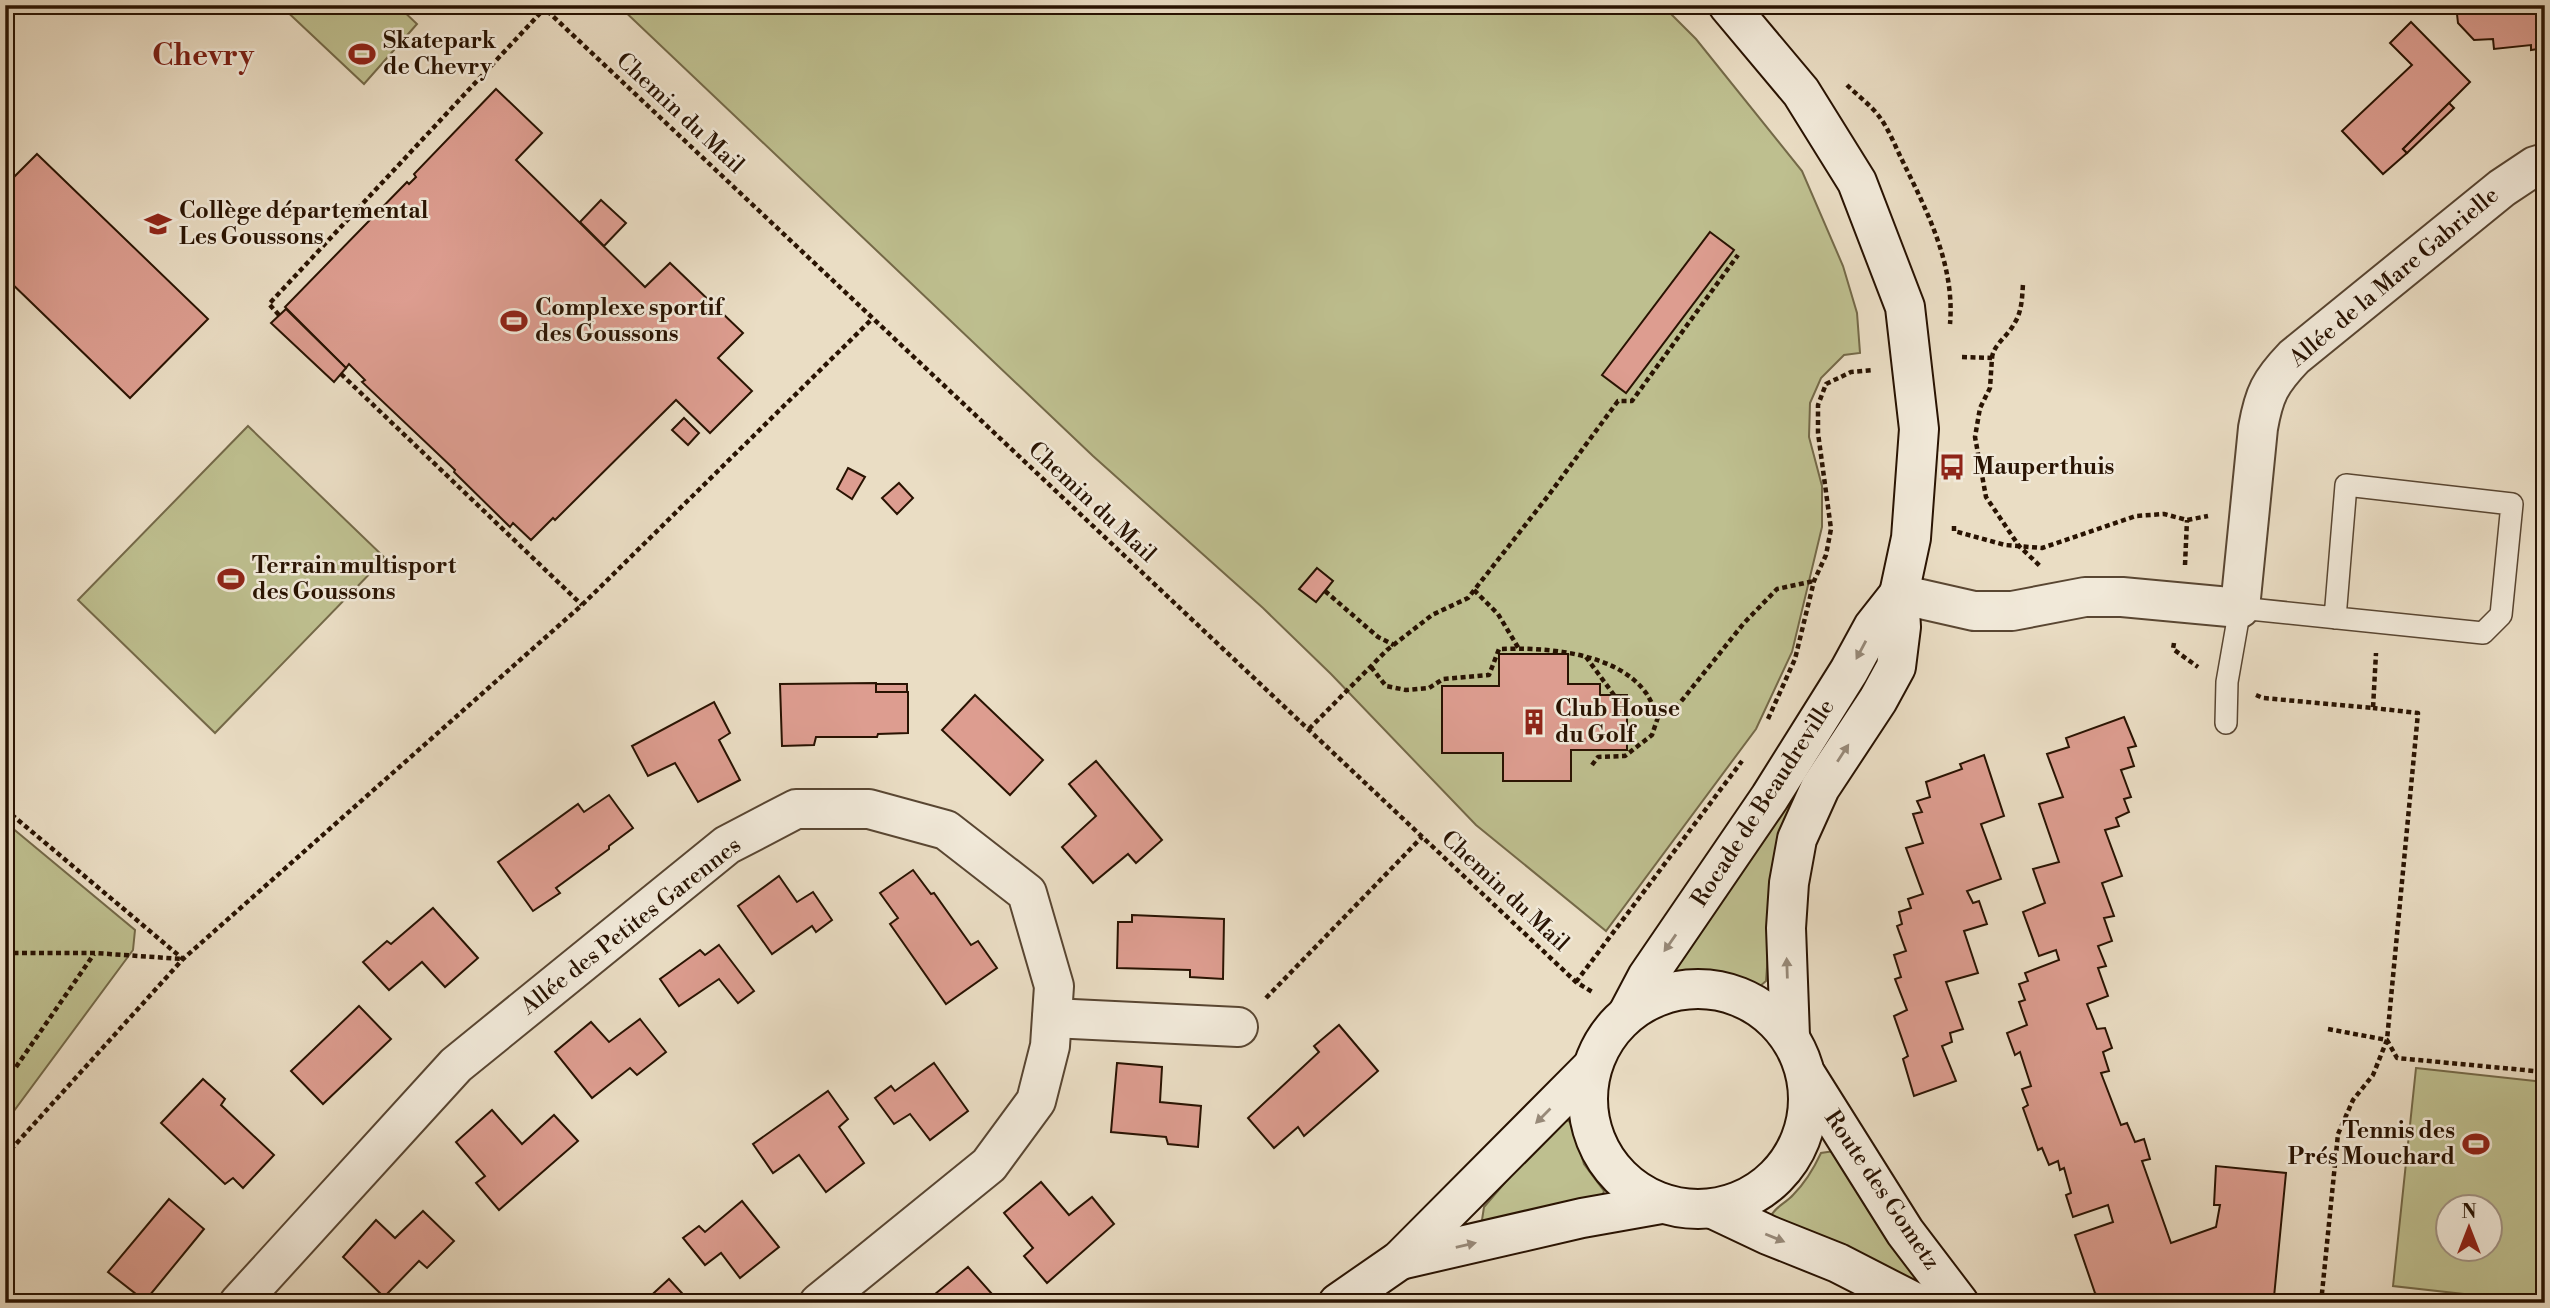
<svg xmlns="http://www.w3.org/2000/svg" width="2550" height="1308" viewBox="0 0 2550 1308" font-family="'Libre Bodoni',serif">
<rect width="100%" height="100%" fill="#eaddc4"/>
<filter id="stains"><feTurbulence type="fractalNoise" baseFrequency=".00286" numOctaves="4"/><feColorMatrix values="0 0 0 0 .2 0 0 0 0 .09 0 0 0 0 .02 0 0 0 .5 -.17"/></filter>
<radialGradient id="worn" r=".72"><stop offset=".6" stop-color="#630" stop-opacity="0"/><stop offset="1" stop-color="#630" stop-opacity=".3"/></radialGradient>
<g fill="#bebf8f" stroke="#746948" stroke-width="2" fill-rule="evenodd">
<path d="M280 5H397L417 24 364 84Z"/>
<path d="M618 5H1662L1696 39 1802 171 1843 266 1857 313 1860 353 1844 355 1821 378 1810 403 1809 437 1822 486V527L1792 652 1756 729 1606 931 1476 825 1331 674 1263 608 1093 456Z"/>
<path d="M248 426 385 558 215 733 78 600Z"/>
<path d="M1892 633 1774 870 1766 981 1759 987 1715 975 1680 976 1674 972Z"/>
<path d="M5 822 135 930 133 950 5 1123Z"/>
<path d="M2416 1068 2545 1082V1303L2393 1286ZM2448 1206H2490V1248H2448Z"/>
<path d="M1566 1119 1572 1124 1584 1164 1604 1191 1601 1199 1486 1222 1482 1220 1484 1207 1559 1120Z"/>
<path d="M1834 1151 1934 1291 1770 1218C1773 1208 1786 1203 1793 1195 1805 1183 1814 1168 1821 1153Z"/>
</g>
<g fill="#dd9d90" stroke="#291302" stroke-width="2">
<path d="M2456 5H2545V40L2537 41 2538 49 2531 50V45L2494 49 2493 39 2474 40 2458 23Z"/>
<path d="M2411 22 2470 82 2403 149 2407 153 2383 174 2342 131 2412 65 2390 43Z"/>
<path d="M496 89 542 133 516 160 645 287 670 263 743 333 718 358 752 391 710 433 676 400 555 520 553 518 531 540 513 523 510 527 454 472 455 470 362 382 365 380 349 364 346 368 285 307 407 182 409 184 416 177 414 174Z"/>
<path d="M2449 103 2454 108 2407 153 2403 149Z"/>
<path d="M37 154 208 319 130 398 5 277V186Z"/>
<path d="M601 200 626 223 604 246 580 222Z"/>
<path d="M1710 232 1734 250 1626 393 1602 375Z"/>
<path d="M286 309 346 368 334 382 271 323Z"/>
<path d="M684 418 699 433 688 445 672 430Z"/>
<path d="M848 468 865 477 852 499 837 489Z"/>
<path d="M899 483 913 498 897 514 882 498Z"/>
<path d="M1317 568 1333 581 1316 602 1299 589Z"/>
<path d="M1499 654H1568V684H1600V695H1627V750H1571V781H1503V753H1442V686H1499Z"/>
<path d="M876 683V692H908V733L878 734 877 737H816L814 745 782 746 780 684Z"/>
<rect x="876" y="684" width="31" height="8"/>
<path d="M975 695 1043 760 1010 795 942 730Z"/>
<path d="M714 702 730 733 719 740 740 780 698 802 675 763 648 776 632 746Z"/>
<path d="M2124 717 2136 746 2128 748 2134 766 2121 770 2131 797 2124 799 2129 812 2116 818 2119 826 2105 830 2122 876 2102 883 2114 916 2104 918 2112 941 2098 946 2106 966 2098 968 2108 996 2087 1004 2097 1029 2105 1028 2112 1048 2103 1052 2109 1071 2101 1073 2121 1125 2127 1123 2135 1142 2144 1139 2150 1159 2142 1161 2171 1243 2216 1227 2220 1205H2214L2216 1166 2286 1173 2274 1297 2259 1303H2111L2095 1293 2075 1235 2113 1222 2108 1205 2073 1217 2066 1195 2071 1193 2064 1168 2060 1170 2058 1161 2049 1165 2042 1148 2038 1150 2023 1108 2028 1105 2022 1089 2031 1086 2020 1052 2015 1055 2007 1033 2027 1025 2019 1002 2025 1000 2019 984 2028 981 2025 973 2059 960 2056 950 2039 956 2023 912 2045 903 2033 869 2059 862 2039 804 2063 797 2047 754 2069 747 2066 738Z"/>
<path d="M1984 755 2004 816 1981 824 2001 879 1967 891 1973 903 1979 901 1987 924 1964 931 1978 973 1946 982 1963 1029 1950 1033 1952 1042 1942 1046 1956 1081 1914 1096 1903 1059 1908 1056 1894 1016 1907 1010 1895 979 1901 977 1894 955 1906 951 1897 926 1902 924 1899 912 1911 908 1908 899 1923 894 1906 848 1923 843 1913 814 1922 812 1917 801 1930 797 1926 782 1962 769 1960 764Z"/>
<path d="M1096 761 1162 840 1136 863 1128 854 1093 883 1062 847 1096 816 1069 784Z"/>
<path d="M609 795 633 828 609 846V849L556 888 560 893 533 911 498 862 578 804 584 812Z"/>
<path d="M913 870 931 894 934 893 971 945 978 941 997 968 946 1004 890 924 898 918 880 893Z"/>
<path d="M779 876 797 902 813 892 832 920 816 932 812 926 772 954 738 906Z"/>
<path d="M433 908 478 958 445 987 422 962 389 990 363 962 387 941 391 944Z"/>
<path d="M1132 915 1224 919 1223 979 1190 977V970L1117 968 1118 922H1132Z"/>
<path d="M719 945 754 991 738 1003 719 979 679 1006 660 979 700 950 705 955Z"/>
<path d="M359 1006 391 1039 323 1104 291 1071Z"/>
<path d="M640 1019 666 1052 637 1075 630 1068 592 1098 555 1052 591 1022 609 1042Z"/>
<path d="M1339 1025 1378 1071 1304 1136 1298 1127 1274 1148 1248 1118 1319 1052 1314 1046Z"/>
<path d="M934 1063 968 1111 930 1140 910 1114 894 1124 875 1098 891 1086 895 1091Z"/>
<path d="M1117 1063 1162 1067 1160 1102 1201 1106 1198 1147 1168 1144 1166 1137 1111 1132Z"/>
<path d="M203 1079 225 1099 221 1105 274 1155 243 1188 233 1178 225 1184 161 1123Z"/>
<path d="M828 1091 848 1119 839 1127 864 1163 826 1192 799 1155 773 1173 753 1144Z"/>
<path d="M492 1110 522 1144 554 1115 578 1141 499 1210 476 1183 485 1176 456 1142Z"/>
<path d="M1041 1182 1069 1215 1092 1197 1114 1224 1047 1283 1024 1256 1033 1248 1004 1213Z"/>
<path d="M169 1199 204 1229 145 1301 108 1272Z"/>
<path d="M742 1201 779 1247 740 1278 721 1253 705 1265 683 1238 699 1226 705 1232Z"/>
<path d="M423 1211 454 1241 427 1268 419 1261 384 1297 343 1257 376 1220 395 1238Z"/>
<path d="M968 1267 1000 1303H916L925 1295 929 1299Z"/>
<path d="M669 1279 691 1303H643Z"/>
</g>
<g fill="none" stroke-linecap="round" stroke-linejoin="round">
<g stroke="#594632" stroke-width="24">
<path id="lane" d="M2226 723 2227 682 2240 608 2483 633 2501 615 2512 504 2346 485 2335 618"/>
</g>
<g stroke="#594632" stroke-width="42">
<g id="street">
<path d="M1899 594 1974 611H2012L2085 597H2122L2240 608 2258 428C2264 394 2270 382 2294 357L2502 188 2535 166 2545 163"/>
<path d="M1052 1018 1238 1027"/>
<path d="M239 1303 456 1065 727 845 796 809H869L946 830 1027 893 1054 986 1050 1046 1036 1101 989 1165 819 1303"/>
</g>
</g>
<g stroke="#291302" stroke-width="42">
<g id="secondary">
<path d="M1728 5 1801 92 1857 182 1905 307 1919 429 1911 538 1899 594 1901 627 1896 667 1878 700 1820 788 1797 839 1789 883 1786 928 1790 1036"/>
<circle cx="1698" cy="1099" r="110"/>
<path d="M1628 1013 1647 977 1770 797 1849 671 1873 627 1899 594"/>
<path d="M1807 1076 1905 1232 1959 1303"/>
<path d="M1713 1209 1768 1235 1838 1263 1916 1303"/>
<path d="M1400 1260 1582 1218 1661 1204"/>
<path d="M1338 1303 1400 1260 1591 1068"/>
</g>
</g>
<g stroke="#291302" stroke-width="4.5" stroke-dasharray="5 3.5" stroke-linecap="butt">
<path d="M541 5 1576 982 1594 993"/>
<path d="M1847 85C1858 96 1873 107 1881 119 1890 132 1896 148 1903 162 1928 213 1955 266 1950 324"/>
<path d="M279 315 269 304 545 8"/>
<path d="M1962 357 1992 358 1990 388 1980 408 1975 437 1986 497 2019 546 2040 566"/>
<path d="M1992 358C1993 345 2008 336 2014 324 2022 312 2022 298 2023 284"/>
<path d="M341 374 582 605"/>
<path d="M1954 526V531L2005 545 2042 548 2136 516 2164 514 2187 520 2208 516"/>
<path d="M2185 565 2187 520"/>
<path d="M1474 590 1498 614 1519 649"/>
<path d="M1325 591 1378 637 1394 645"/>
<path d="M2174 643 2173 649 2198 667"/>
<path d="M1586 657 1614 695"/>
<path d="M1371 667 1386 686 1406 690 1429 688 1443 679 1489 675 1499 649C1544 647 1617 652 1646 693 1651 700 1654 709 1658 717"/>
<path d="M2256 695 2263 698 2373 708 2376 653"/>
<path d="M1768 719 1795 659 1814 581 1826 555 1831 529 1818 433V405L1826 384 1851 372 1873 370"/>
<path d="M1309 729 1387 650 1432 615 1468 598 1548 496 1618 401H1632L1738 255"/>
<path d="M1592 765 1598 757 1625 756 1652 735 1658 717 1675 709 1744 623 1777 589 1814 581"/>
<path d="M5 809 183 959"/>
<path d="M5 953H95L182 959"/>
<path d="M1576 982 1742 761"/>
<path d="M1266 998 1422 837"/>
<path d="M2328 1029 2387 1040 2397 1058 2545 1072"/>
<path d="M16 1067 94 954"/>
<path d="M5 1156 183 959 582 605 872 319"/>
<path d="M2321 1303 2338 1134 2353 1100 2373 1075 2387 1040 2418 713 2373 708"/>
</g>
<use href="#lane" stroke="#f1e9d9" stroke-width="21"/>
<use href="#street" stroke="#f1e9d9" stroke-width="38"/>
<use href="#secondary" stroke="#f1e9d9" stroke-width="38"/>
</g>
<defs><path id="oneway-solid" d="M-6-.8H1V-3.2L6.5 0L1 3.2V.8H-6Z" transform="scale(1.75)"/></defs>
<g fill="#978978">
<use href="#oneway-solid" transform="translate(1861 650) rotate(118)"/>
<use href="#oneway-solid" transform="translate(1843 753) rotate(-57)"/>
<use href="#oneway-solid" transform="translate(1670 943) rotate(125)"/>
<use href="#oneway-solid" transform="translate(1787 968) rotate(-92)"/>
<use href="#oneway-solid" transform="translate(1543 1116) rotate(135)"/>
<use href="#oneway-solid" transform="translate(1775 1238) rotate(22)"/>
<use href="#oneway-solid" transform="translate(1466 1245) rotate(-13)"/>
</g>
<defs>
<g id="stadium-bare" transform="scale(2.1)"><path d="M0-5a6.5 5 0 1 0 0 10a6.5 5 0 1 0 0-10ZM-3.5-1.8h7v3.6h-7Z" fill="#8f2418" stroke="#f1e9d9" stroke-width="2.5" paint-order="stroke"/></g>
<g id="school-bare" transform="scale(2.1)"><path d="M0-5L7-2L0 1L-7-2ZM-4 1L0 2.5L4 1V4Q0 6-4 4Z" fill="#8f2418" stroke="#f1e9d9" stroke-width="2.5" paint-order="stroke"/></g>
<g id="bus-bare" transform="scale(2.1)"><path d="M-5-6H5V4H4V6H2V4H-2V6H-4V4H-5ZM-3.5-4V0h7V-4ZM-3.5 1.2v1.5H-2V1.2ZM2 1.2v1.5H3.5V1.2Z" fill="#8f2418" stroke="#f1e9d9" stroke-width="2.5" paint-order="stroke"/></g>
<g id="building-bare" transform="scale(2.1)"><path d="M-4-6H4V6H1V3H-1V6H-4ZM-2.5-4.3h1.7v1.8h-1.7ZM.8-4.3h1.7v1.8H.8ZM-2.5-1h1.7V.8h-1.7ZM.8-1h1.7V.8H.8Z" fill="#8f2418" stroke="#f1e9d9" stroke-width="2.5" paint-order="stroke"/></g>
</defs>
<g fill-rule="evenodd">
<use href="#stadium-bare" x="362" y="54"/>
<use href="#school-bare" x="158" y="224"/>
<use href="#stadium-bare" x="514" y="321"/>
<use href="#bus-bare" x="1952" y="467"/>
<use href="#stadium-bare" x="231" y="579"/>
<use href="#building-bare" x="1534" y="722"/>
<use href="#stadium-bare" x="2476" y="1144"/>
</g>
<g text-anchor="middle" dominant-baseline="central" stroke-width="5" stroke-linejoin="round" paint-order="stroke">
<g font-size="23" font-weight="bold" fill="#291302" stroke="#f1e9d9" text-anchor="start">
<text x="383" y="41">Skatepark<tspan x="383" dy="26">de Chevry</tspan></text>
<text x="179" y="211">Collège départemental<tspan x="179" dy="26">Les Goussons</tspan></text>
<text x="535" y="308">Complexe sportif<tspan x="535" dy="26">des Goussons</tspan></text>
<text x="1973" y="467">Mauperthuis</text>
<text x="252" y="566">Terrain multisport<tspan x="252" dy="26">des Goussons</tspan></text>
<text x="1555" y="709">Club House<tspan x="1555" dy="26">du Golf</tspan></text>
<text x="2455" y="1131" text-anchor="end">Tennis des<tspan x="2455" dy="26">Prés Mouchard</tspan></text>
</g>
<g font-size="23" fill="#291302" stroke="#f1e9d9">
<text transform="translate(680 113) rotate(43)">Chemin du Mail</text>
<text transform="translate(2394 277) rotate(-40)">Allée de la Mare Gabrielle</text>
<text transform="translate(1092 502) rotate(43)">Chemin du Mail</text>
<text transform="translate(1763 803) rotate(-57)">Rocade de Beaudreville</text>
<text transform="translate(1505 891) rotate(43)">Chemin du Mail</text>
<text transform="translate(631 926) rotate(-38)">Allée des Petites Garennes</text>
<text transform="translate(1882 1190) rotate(56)">Route des Gometz</text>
</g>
<g font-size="30" font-weight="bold" fill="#7a1f14" stroke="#f1e9d9">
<text x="203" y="56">Chevry</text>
</g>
</g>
<rect width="2550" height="1308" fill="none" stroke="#eaddc4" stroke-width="28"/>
<rect x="7" y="7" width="2536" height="1294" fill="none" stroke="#291302" stroke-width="3.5"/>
<rect x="14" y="14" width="2522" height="1280" fill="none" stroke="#291302" stroke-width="2"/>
<g transform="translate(2469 1228)"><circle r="33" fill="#f1e9d9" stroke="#a19383" stroke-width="2"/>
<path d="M0-5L12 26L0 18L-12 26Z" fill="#8f2418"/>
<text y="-10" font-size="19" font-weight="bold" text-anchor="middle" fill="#291302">N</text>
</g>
<rect width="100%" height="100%" filter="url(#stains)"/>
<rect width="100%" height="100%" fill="url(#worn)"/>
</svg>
